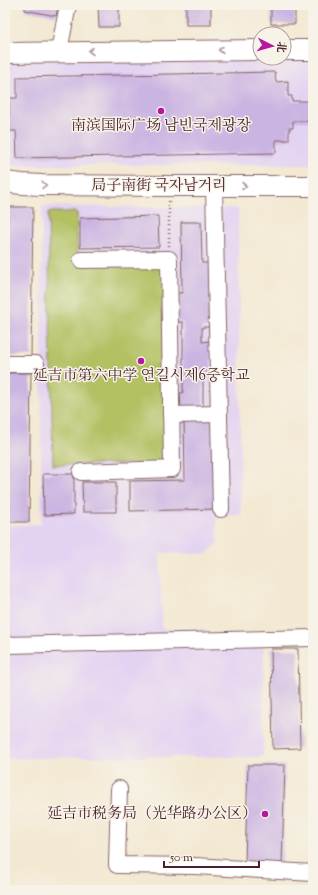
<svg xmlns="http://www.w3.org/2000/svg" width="318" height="895" viewBox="0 0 318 895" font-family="'Sorts Mill Goudy','Noto Serif SC','Noto Serif KR',serif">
<rect width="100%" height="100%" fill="#f7f3e8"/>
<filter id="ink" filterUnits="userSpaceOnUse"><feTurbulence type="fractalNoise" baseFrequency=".025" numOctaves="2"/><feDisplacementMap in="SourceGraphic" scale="8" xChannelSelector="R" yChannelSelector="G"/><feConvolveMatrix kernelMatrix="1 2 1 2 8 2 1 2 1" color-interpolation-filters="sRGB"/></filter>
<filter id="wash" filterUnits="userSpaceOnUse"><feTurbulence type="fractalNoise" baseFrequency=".012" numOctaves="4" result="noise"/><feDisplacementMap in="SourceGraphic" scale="16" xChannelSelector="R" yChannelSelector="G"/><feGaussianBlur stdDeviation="0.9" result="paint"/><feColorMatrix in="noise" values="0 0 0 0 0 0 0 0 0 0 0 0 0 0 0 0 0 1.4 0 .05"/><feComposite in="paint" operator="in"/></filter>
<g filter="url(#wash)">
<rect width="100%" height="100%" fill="#f3e8d2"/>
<g fill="#e3d3f2">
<path d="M313 55V165H5V61L284 58Z"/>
<path d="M42 206 238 208 241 515 216 516 218 542 207 554 160 553 162 629H205L209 634 264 633 263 757H78L5 759V526L41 524Z"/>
</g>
<path fill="#b3c163" stroke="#7e7047" d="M48 212H77L78 265 166 263 169 463 53 465Z"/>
<g id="blocks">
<g fill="#cab4e2">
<path d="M25 5H58L56 16 25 10Z"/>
<path d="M98 5H119V27H99Z"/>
<rect x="186" y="5" width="25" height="20"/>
<rect x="271" y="5" width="24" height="19"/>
<path d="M275 72 276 82 288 81V96H292V101H313V121H293V128H289V140H276V153L17 158 16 131H10L9 98H17V77Z"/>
<path d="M8 207H33L31 356H6Z"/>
<path d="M158 216 159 247 80 248V218Z"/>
<path d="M181 222H201L202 263H210L211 327H202V342L210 341 211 376H203V410H181L180 393H183V322H177V293H182Z"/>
<path d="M6 373H31L29 522H5Z"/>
<path d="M213 418 215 509 130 511V481L185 480 184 419Z"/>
<path d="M43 474H74V514L44 515Z"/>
<path d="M82 482H116V512H83Z"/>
<path d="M271 649H298L300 748 273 749Z"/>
<path d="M248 765H285L282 864 245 863Z"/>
</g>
</g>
</g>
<g filter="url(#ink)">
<use href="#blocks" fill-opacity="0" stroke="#856565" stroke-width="1"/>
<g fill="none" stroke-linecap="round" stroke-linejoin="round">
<g stroke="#856565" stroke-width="18">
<g id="minor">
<path d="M59 51 68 5"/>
<path d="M214 186 221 509"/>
<path d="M5 364H36"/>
<path d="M171 415 219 414"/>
<path d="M81 472 172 469 169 259 81 260"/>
<path d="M5 645 313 638"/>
<path d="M119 789 117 865 195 866 313 873"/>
</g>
</g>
<g stroke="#856565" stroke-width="22">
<g id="major">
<path d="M284 50H313"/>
<path d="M5 53 260 50"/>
<path d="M5 182 22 184 42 185 169 186H313"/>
</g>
</g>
<path stroke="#856565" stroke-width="2.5" stroke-dasharray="1 3" stroke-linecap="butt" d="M169 246V201"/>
<use href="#minor" stroke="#fff" stroke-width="16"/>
<use href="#major" stroke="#fff" stroke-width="20"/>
</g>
<defs><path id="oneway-chevron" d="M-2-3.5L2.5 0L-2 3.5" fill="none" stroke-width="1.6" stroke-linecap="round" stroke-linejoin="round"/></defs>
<g stroke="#ae9aa0">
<use href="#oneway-chevron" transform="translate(221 50) rotate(180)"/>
<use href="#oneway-chevron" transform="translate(91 51) rotate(180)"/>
<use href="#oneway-chevron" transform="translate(44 185) rotate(1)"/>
<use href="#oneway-chevron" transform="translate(244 186)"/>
</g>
</g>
<g fill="#b5179e" stroke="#f7f3e8" stroke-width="1.5">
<circle cx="161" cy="111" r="4"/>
<circle cx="141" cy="361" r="4"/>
<circle cx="265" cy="814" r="4"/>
</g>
<g text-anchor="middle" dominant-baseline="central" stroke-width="3" stroke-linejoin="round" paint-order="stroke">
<g font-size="15" fill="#4a1f2b" stroke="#f7f3e8">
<text x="161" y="126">南滨国际广场 남빈국제광장</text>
<text x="141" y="376">延吉市第六中学 연길시제6중학교</text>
<text x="257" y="814" text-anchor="end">延吉市税务局（光华路办公区）</text>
</g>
<g font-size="15" fill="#4a1f2b" stroke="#f7f3e8">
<text x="159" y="186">局子南街 국자남거리</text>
</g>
</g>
<rect width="318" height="895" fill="none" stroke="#f7f3e8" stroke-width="20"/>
<g transform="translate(272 46) rotate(96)"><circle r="19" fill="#f7f3e8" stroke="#b29e9c"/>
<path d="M0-3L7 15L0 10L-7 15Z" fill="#b5179e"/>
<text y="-6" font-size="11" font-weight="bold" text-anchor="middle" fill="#4a1f2b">北</text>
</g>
<path d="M164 861v6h95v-6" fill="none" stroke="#4a1f2b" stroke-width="2"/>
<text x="170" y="861" font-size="12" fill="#4a1f2b" stroke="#f7f3e8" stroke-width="3" paint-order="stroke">50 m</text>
</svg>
